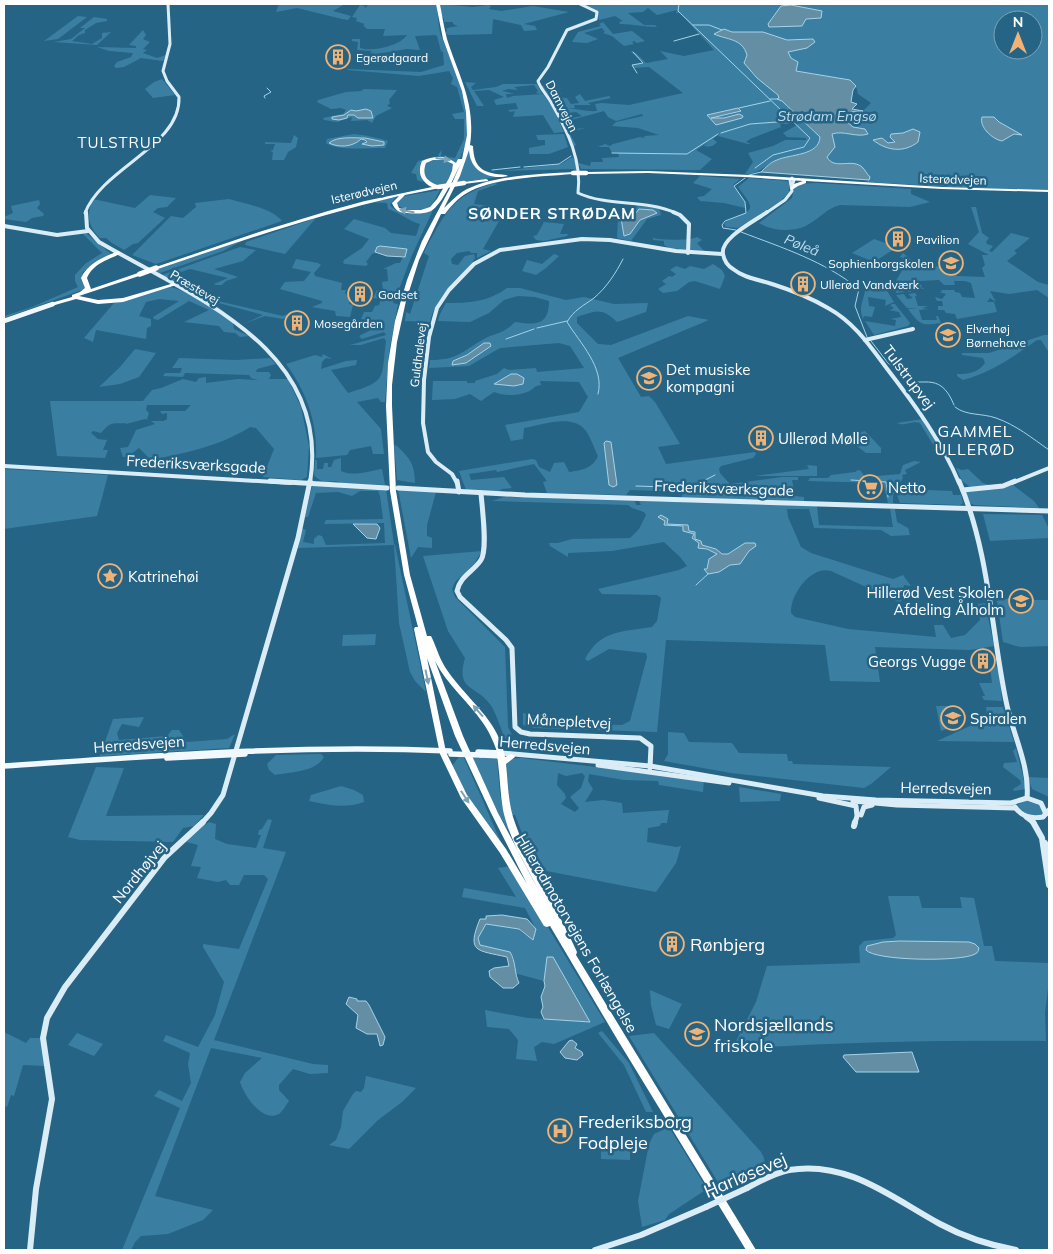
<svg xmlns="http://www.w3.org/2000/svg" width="1053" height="1254" viewBox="0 0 1053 1254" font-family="Mulish,sans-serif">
<rect width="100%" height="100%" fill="#266485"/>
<g fill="#3a7fa2" fill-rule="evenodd">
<path d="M279 4H345L333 11 351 16 348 20 342 19 297 8 276 12Z"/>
<path d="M364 4H437C438 14 438 29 442 38 458 76 483 125 456 165 445 154 434 159 421 163L420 169 423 182 417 180 416 174 411 173 418 161 439 156 438 155 442 150 441 156 455 158 464 139V119H455L452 114 464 112 457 87 451 84 453 78 449 71 419 76 347 70 348 69 421 72 444 65 443 52 441 51 437 36 435 35 415 36 420 50 407 49 376 54 370 53 372 51 357 50 358 42 352 41V39H360V48C372 52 400 46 407 35L383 36 385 29H367L363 25 365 24 356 21 357 18 352 17 360 5 365 6 364 8 368 6Z"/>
<path d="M441 4 473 7 488 5 491 6 489 9 501 11 533 6 569 12 524 24 535 26 537 30 524 31 521 25 493 19 492 34 449 35 446 34 447 28 458 26 453 24V22H444V18L441 17Z"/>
<path d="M582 4H1049V190L969 188 866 182 869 180 847 163C839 164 830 165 827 157L833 140 831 134 839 131 863 135 862 128 853 127 846 121 850 112 863 111 871 103 858 94 856 86 850 80 796 71V60L791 58 788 52 790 50 807 48 815 42 813 39 787 40 763 32H732L724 29 727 37C737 40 744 45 747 55L744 60 757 78 771 88 795 114 820 137C820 143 816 147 811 150 801 156 788 155 777 160 765 165 759 174 745 174L753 162 748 153 773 146 785 140H806V138L787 137 783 133 797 125 793 121 787 122 790 124H780L781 127 750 139 746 142 751 144H748L718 136 719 134 713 139 717 142C713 147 710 147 704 146L709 142 696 150 712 159 700 170 581 169 578 163 590 166 591 162H603L602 158 619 157 618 153H612L609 147H598L605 144 610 146 613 144 640 137 645 138 644 136 659 135 638 128 612 126 616 122 643 116 642 114 616 121 608 117 604 111 571 120 575 129 586 128 569 132 576 145 573 147 559 118H563V120L582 116 576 112 558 115 556 110 558 109H556L549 98 553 97H548L541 86 553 85 554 86 544 87 550 96 562 93 556 97 567 98 571 104 579 103 575 97 580 94 585 101 609 96 611 98 588 103 591 105H574L575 108 566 109C577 108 585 112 597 111L595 104 601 103 629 105 683 93 649 67 633 68 632 65 644 63 630 51 636 53 646 63 668 59 660 51 684 56 714 50 680 13H676L677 10 657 15 648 8 643 12 628 13 644 25H655L657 27C644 27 633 24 620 24L619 22 623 21 615 16 599 20 597 12ZM1003 20H1033V50H1003Z"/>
<path d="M78 16 87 17 58 39 44 41Z"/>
<path d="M94 17 107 19V21L96 23 85 30V33L79 35 72 41 92 44 102 38V33L111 32 97 45 54 42 71 39 85 28H80Z"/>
<path d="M603 22 613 34 632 31 645 41 637 43 634 41 632 42 634 44 624 46 612 36 603 33 605 32 602 28 584 33 598 39 587 43 572 42 578 32 601 26 599 24Z"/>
<path d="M143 30 146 35 143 39 150 42 143 49 147 50 143 53 157 58 166 55 163 61 141 58 124 67 116 68 114 66 117 62 131 57 133 53 109 51 97 47 136 48V46L129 45Z"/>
<path d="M162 79 175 95 153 98 145 89 154 82Z"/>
<path d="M465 82 476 83 471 87 473 90 496 87 503 84H537L542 94 536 93 538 91 534 85 514 87 518 90 508 89 502 91 515 94H506L507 98 513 96 543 94 552 106 564 132 554 133 543 115 513 117 515 111 510 112 508 110 518 109 516 103 496 105 494 100 504 97 489 90 474 91 484 106H477Z"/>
<path d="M364 89 397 90 389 100 390 103 387 106 392 108 376 116 372 123 367 120 351 121 352 117 337 122 324 120 323 118 343 114 346 110 341 108 331 109 317 102 318 100 346 92 361 91Z"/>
<path d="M354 134C364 135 379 138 388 141L385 148H382C367 148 337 151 326 143L327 139Z"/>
<path d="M294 135 298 138 296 147 288 152 284 160H272L273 152 270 151 273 150 275 144H265V142L291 143Z"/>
<path d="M536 135 564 134 568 147 549 154H529V148L545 145V140H538Z"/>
<path d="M470 145C470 169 476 171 498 177L457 183Z"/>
<path d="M572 157 575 160 578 172H573L574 169 501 171 561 164Z"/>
<path d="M440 159 448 160 453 164V171L445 184 435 186 428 183 422 168 427 161Z"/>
<path d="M700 176 740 179 733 185 745 202V208L724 203 700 201 697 197 704 196 712 189 693 183Z"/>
<path d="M749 178 787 181 789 183V192L781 201 738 228 726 227 724 224 727 221C753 209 758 213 738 187Z"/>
<path d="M494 183 498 184 478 191 474 204 497 207 492 218 499 221 483 249 491 251 477 258V253H471L469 251 457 253 451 259 452 264 458 265 465 256 474 254 475 258C461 280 436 294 430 322L405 321 406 312 410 314 429 256 424 253 426 248C446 212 452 196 494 183Z"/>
<path d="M816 183 911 189V194L930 202 910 207 840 205C827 208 820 218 809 224 795 233 772 231 759 223L792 198 794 189 800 184Z"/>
<path d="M440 190C437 195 435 201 431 205 424 214 403 212 396 203L400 198 405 196Z"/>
<path d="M150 195 176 198 167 207 158 208 153 212 165 218 138 243 133 244 124 250 112 243 106 238H100C88 226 86 215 93 199L135 208Z"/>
<path d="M396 197 390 205C401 217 420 215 434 208L412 255 398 292 400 299H394L393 303 398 304 389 353 385 402H381L378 398 357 402 381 429 384 454H373L371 446 350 450 347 455 316 458C318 423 306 391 286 364L315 355 322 357 323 354 332 359 326 358 322 362 321 369 346 361 357 360 356 365 331 370 348 393C388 381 381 379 386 341L384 338 361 345H350L386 335 384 332 362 339 359 336 371 330 366 326 373 321 361 319 364 312H372L375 306 379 305 381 299 373 298 377 290 383 291 382 282 388 281 387 269H383L396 263H400L407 249 378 246 377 252 372 254 366 262 368 264 366 266 345 264 343 263 344 260 362 248 369 239 344 229 354 219 385 228 391 233 416 236 420 224C411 222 400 213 388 209L387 203 368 202Z"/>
<path d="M229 199C246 204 271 208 282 221L156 264 132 255 171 216 183 218 196 207 195 203Z"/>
<path d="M39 200 40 204 37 208 44 214 43 216 32 218 26 222 4 219V217L13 213 11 206Z"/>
<path d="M638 206 659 208 661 215 647 219 631 241 617 238 618 217 630 213Z"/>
<path d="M971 207H976L982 233 989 238 986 242 987 244 993 246 989 251 992 252 1011 233 1030 238 1014 251 1017 253 1007 261 1038 282 1049 285V298L1037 290 1009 294 990 291 996 302 990 298 987 302H994L997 312 957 319 955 314 946 313 944 310H938V306H943L942 301H937L935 297 942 299 946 294 939 292H942L941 290H954L955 292 960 293 962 297 975 298 971 283 965 281H954L955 285H944L939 280 920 281 922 288 925 289H912L911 292H908L904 285H898L904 292 896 293 894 284 903 269 899 267 903 264 893 260 902 261 903 258 900 257 903 253 919 266 954 267 957 276 985 277 982 268 985 265 982 255H989L968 244 979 232Z"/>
<path d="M316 218 285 254 245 245 246 242Z"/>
<path d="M544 222 564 224 560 234H568L567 236 544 241 536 240 533 236 537 235Z"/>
<path d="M86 233 111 254 83 272 81 280 86 286 85 289 4 318V316L32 307 78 287 75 281V275L85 264 102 253 83 234Z"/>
<path d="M697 237 702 240 697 243 704 251 669 248 664 245V241L653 240V238C662 240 689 241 697 237Z"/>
<path d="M247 238 223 251 160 273 155 270Z"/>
<path d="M874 239 897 247 874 262 852 253Z"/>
<path d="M240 247 256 250 243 261 214 269 238 277 226 281 222 285H215L214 284 228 278 190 269 170 276 190 289 198 287 189 291 162 275Z"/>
<path d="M554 254 559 256 546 268 536 275 522 271 527 260 542 264Z"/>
<path d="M296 259 318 263 321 265 314 273 315 276 342 283 341 290H346L345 293 350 298 349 304 353 305 350 317 336 316 335 311 312 307 322 303V301L280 289 285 282 304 281 311 272 292 268Z"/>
<path d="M713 264 722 270 725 276 720 289 695 281 689 282 677 291 663 293 658 289 666 284 662 281 669 276 672 277 676 274 670 270 676 266 685 269 690 266 704 269Z"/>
<path d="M868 285 884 286 894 302 885 306 886 300 868 297 869 306 875 307 872 317 864 316 863 319C858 306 864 301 865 290L869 288Z"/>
<path d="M170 287C190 291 216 312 233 323L234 329 249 336 240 337 235 333 224 332 219 326 184 322 209 310 189 301 158 320 154 319 153 317 179 301 159 299 146 302 139 316 151 319V326L147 328 146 339 96 330 93 342 84 338 114 303Z"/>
<path d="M507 288H520L566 300 584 297 614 304 648 303 646 312 617 322C601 307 597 311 577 317V323L598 344 611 345 688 316 709 320 618 358 641 397 649 396 655 402 680 444 658 447 666 464 755 452 756 454 753 458 721 466 719 469 720 473 730 484 782 477H798V480H792L795 496 804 497V501L682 498V493L728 494V493L630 490 626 495 547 493 543 482 547 481 534 464 497 472 496 470 469 474 471 480 504 477 512 488 502 489 498 492 466 490 459 471 532 459 536 460 539 467 550 472 554 463 564 462 569 472C582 470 592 469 598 456 594 448 591 438 586 431 573 413 542 425 524 428L523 439 511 441 505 425 579 412 588 397 579 382 540 381 541 385C532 386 534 390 527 392 518 396 504 396 494 392L481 401 470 394 455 399 432 400 433 381H467V383H475V381L497 374 504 368 509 370 536 368 537 372 584 368 570 346 559 343 500 348 469 366 429 368 430 360C459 360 462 351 484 339 497 332 502 335 515 322 535 325 549 326 549 301L535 297 518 296 504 300 489 313 470 322 438 321 440 314 446 303C469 303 488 302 507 288Z"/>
<path d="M915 293 917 296 934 297 915 296 918 306H928L922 308 928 309 919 310 922 320H937L936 316H938L941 323C921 326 920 325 908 309L918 308H907L896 295 904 294 907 299 913 298 908 294Z"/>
<path d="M209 299 283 316 293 312 297 313 283 319 265 316 243 324 263 315 215 302 213 303 227 314 206 301Z"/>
<path d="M892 304H895L910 323 908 326 874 335 865 321 895 326 896 320 890 319 901 317 899 312 889 310 893 309V307L890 306Z"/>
<path d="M1044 335H1048V351L1041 340H1037C1013 357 992 372 963 380L957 376V374C968 374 978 373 985 363L983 358 962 355V353H989Z"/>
<path d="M135 349 156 353 139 377 120 384 99 387 120 367Z"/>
<path d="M179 358 236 360 270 358 276 364 257 369 256 372H269L271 375 269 379H288L301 407 309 446 307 477 301 480 263 477 274 449 256 428 250 427C220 446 186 453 151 460L139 448 127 457H123L120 448 128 447 136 430 155 424 151 421H164L167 419V413L162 414 160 411H185L191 405H147L146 410 149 413 147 419 149 420 145 419 126 424 125 423C112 424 111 421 101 433L93 431 91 433 98 439 107 440 103 450H108L105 458 57 456 50 401H143L152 390 161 388 183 379 196 382 199 378 206 377V383L238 379 258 380 251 378 249 375 185 373 183 377 163 376 165 373H180L182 368H172Z"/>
<path d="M923 419 945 455H939L938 453 920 423C912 420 904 427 897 423Z"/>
<path d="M865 431 881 448V453H866L845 437Z"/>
<path d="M394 445 397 446C411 460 414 463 415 483L397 480Z"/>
<path d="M341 458V471C354 477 369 471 382 469L385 485 341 483C330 478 325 487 314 475L315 460H317V469H323L324 463H328V467H331L334 460Z"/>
<path d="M914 461 921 462 905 470 907 474 902 475 903 478 893 495V503H888L883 483 808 481 810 478H828L831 475 855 472 858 470 861 471 865 477 900 474 903 465Z"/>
<path d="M807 465 817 466V476H755L809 469Z"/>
<path d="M956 468 962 470 968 469 983 483 993 486 970 487 962 481Z"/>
<path d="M4 469 108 475 97 516 4 529Z"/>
<path d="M314 485 386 489 394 544 395 545 426 692 415 681 410 672 399 623 394 545 297 548 301 528 306 530 303 542 314 544V539L318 535 322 536 326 545 385 543 384 523 324 524 326 520 383 519 380 496 378 491H360L352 496 338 492 316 493 308 517H305L312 487Z"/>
<path d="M1013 485 1034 501 1039 508 974 505 970 503 966 492Z"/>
<path d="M398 489 436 492 427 525V536L432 538V548L418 547 411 558Z"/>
<path d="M901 489 952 491 953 495H961L963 503 960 505 900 503 897 495Z"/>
<path d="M504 497 635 501 636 505H641L639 501 817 506 819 525 893 527 890 509H895L897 522 908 528 910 535 891 536 881 530 814 528 809 509H787L788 517 801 547 811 553 893 579 903 575 911 586 904 585 901 602H899L831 571C811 565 790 595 791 613L795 617 848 629 936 637 934 625H943L951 638 965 635 980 620 978 604 985 603 994 646 970 650 875 647 880 682 830 681 825 645 666 640 657 732 535 728 523 725V713L537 716 538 723 622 725 630 721 647 657 646 653 609 649 588 661 585 659C601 629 623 632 652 627L657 621 661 598 657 595 602 594 598 589 679 570 687 566 680 557 664 542 612 551 568 553V557L550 546 549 543H558L572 539 630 538 639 529 646 515 644 512 632 508 628 505 492 501Z"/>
<path d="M983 514 1042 515 1049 529V538L990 541Z"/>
<path d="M482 551 474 564 455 582 452 589 455 597 505 647 508 727 512 735 505 739C501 729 497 716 492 707 478 684 455 693 465 658L448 631 423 556Z"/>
<path d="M1015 597H1028L1029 600H1049V646L1020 647 1003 642 997 601Z"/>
<path d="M376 634 375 645 342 646 343 635Z"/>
<path d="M988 651 994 655 995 664 999 672 1002 701 984 700 982 696H985L979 683H992Z"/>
<path d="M936 706H951L956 725 941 731Z"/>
<path d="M986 707H1003L1014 742 937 741 983 720 987 715Z"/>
<path d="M144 717 139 727 122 724 117 733 119 740 167 736 172 730H179L187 742 227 739 235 734 229 748 100 756 113 719Z"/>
<path d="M668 732 684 733 689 742 732 743 739 753 787 754 788 761H792L793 764 891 767 871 784 864 788 731 773 664 761 668 754Z"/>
<path d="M1016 748 1026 789 1014 791 1013 789 1021 784 1020 780 1003 767 1004 763 1017 762 1013 751Z"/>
<path d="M321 754 324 757C316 772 291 772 275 775L269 770 267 764 276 755Z"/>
<path d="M459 757 464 758 501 842 474 806 460 784 452 766Z"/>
<path d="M472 757 497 759 500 795 510 833 499 815Z"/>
<path d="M521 758 704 780 703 792 659 785 658 781 624 780 589 774 588 781 593 789 585 802 603 800 622 803 623 813 669 810 667 823H661L660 826 648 828 647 842 676 847 681 846 676 863 656 892 536 869 515 815H511L506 764 511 759ZM558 773 566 776 582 773 585 776 581 788 570 797 579 808 575 812 561 804 566 798 565 794 557 785Z"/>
<path d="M96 767 124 768 106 816 204 815 194 826 183 828 173 842 80 840 68 837Z"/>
<path d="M1028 777 1049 778V797L1032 789Z"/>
<path d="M341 786 354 790 363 795 364 802C345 809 328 805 309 801L311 795Z"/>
<path d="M739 787 781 794 780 801 740 802Z"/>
<path d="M1026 800 1038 803 1044 809 1043 814 1038 816 1025 814 1017 805Z"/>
<path d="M268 819 272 820 263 848 286 852 214 1040 313 1064 328 1065V1073L310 1074 293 1069 279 1085V1090L289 1101C286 1105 283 1111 279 1114 262 1123 244 1095 240 1082L245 1073 262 1058 211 1048 155 1196 213 1210 203 1220 168 1234 141 1236 135 1242 131 1250H122L180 1108 154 1096 159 1090 182 1101 191 1083 188 1064 190 1053 163 1041 166 1035 198 1047 215 1015 224 982 203 947V944L239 949 268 879 264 875H244L239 885H230L226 880 218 882 197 878 201 867 191 866 198 845 183 841 209 822 216 824 215 839 227 844 256 848 261 835H258L259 830 262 829Z"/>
<path d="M511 866 605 1022 554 1044 542 1042 534 1047 537 1061 516 1059 518 1040 509 1029 487 1027 485 1010 528 1018 590 1022 553 958H547L544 981 514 973V958L510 952 480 945 478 938 486 924 519 929 521 932 533 940 536 929 525 908 462 897 464 888 516 897 498 868Z"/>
<path d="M888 896H919L922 908H962L960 897 974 898 984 946H992L995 961 1049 963V980L1045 1012 1046 1041C941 1040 837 1042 732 1049L756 1002 767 966 860 963 859 946 864 941 893 938 896 935Z"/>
<path d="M650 990 682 1004 669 1029 656 1025 651 1005Z"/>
<path d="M602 1031 629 1063 653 1112H646L624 1065 598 1033Z"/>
<path d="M4 1032 26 1043 30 1038H40L45 1066 23 1065 14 1096 11 1095 7 1107 4 1106Z"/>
<path d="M77 1033 103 1044 94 1056 68 1045Z"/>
<path d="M654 1033 761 1152C776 1177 742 1184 724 1192L629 1036Z"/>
<path d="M366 1076 416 1088 402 1102 378 1120 349 1149 329 1145 336 1140 341 1127 343 1111 353 1094 356 1091 361 1092 364 1088Z"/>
<path d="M669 1127 707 1189 669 1214 665 1220 642 1227 638 1201 649 1144 654 1134Z"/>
<path d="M601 1145 630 1146V1160L601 1159Z"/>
</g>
<g fill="#648ea4" stroke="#a4d3e9">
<path d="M791 5 822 11 821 18 806 19 802 26 769 27 768 24 781 6Z"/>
<path d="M724 29 732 32H763L787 40 813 39 815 42 807 48 788 52 791 58 798 62 796 71 850 80 856 86 853 90 851 102 857 104 852 109 863 111 850 112 846 121 853 127 865 129 868 134C856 138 844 130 832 134L835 147 827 157C834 171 853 157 863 168 865 170 867 174 870 177L869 180 761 172C766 167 771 162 777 160 790 154 819 156 820 137L782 101 777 99 779 98 778 95 757 78 744 63 747 55C742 38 727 40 714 34Z"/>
<path d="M738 108 741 111 711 118H724L739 114 743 116 742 118 716 125 707 115Z"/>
<path d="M366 109 371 111 373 118H358L354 115H348L347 118 339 120 332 119V117L344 115 351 110 356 111Z"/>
<path d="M982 117H994L999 122 1022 135 1014 134 1002 141C992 139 979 127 982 117Z"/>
<path d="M913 129 920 132 918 142C904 153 887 151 873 140L882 138 888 143 895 142 890 137 891 134 903 133Z"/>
<path d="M365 138 384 142V145L372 146 362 144 367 142 365 140 361 139C353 147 339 148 329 143 337 136 354 138 365 138Z"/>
<path d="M639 209 653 210 657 213 640 220 630 234 624 236 621 218 635 214Z"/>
<path d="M380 246 407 249 405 257 387 256 375 252 377 247Z"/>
<path d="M484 343H490L491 346 466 363 452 365 453 361 467 355Z"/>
<path d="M511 374H517L524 378 523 384 514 386 494 384Z"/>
<path d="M606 441 611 442 617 485 613 487 609 485 604 443Z"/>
<path d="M661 515 668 519 667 524 688 525 689 531 695 532V539L701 541 702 545 716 549 722 554H728L745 543H755L756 546 749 551 740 564 730 565 719 572 708 574 704 569H707L709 559 717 554 707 549 698 548 699 543 692 538 694 534 683 531V526L664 525 665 521 658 517Z"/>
<path d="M353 524H377L380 528 376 539 367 538Z"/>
<path d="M502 915 527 919 536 929 533 940 519 929 486 924 478 938 480 945 510 952C516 961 514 973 519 983L513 988H503L490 977 489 971 494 968 509 966 507 957C477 950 466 953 480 919H486V916Z"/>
<path d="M900 941 969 942 975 944 979 948C978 951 978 953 975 954 962 962 875 961 866 950L867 946 883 942Z"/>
<path d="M547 957H553L590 1022 544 1019 541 1012 543 1007 541 997 545 986 544 981Z"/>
<path d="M349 997 357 999V1001H366L369 1005 385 1037 383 1045 380 1046 377 1034H367L356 1028 358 1015 346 1004Z"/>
<path d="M572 1040 577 1044 575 1048 582 1052 583 1055 577 1060 565 1058 560 1052 569 1041Z"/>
<path d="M912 1052 919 1072H856L843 1057 844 1055Z"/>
</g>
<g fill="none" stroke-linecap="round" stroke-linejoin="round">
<g stroke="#a4d3e9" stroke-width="1">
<path d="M679 4 678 11 810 138 804 147 773 155 755 168"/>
<path d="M693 25H709L722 30"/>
<path d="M674 41 699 34"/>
<path d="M633 52 643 63 632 65 637 73"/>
<path d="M265 98 264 96 271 92 267 88"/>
<path d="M770 99H777"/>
<path d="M739 108 770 101"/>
<path d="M721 133 750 124 791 121"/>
<path d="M612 153 687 154 718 134"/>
<path d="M524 167 559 164 571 156"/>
<path d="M492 170 520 167"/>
<path d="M749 175 761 172"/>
<path d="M736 230 723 228 722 225 725 221 746 213 745 202 734 186 745 178"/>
<path d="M741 232C783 248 824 261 859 289L855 306 867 337"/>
<path d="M537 328 567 321"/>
<path d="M506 339 534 329"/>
<path d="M871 341 888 363 899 371 900 377C919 391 939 367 954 405"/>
<path d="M598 394C605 368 580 343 567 322 574 310 583 306 594 298 606 288 616 273 623 259"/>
<path d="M955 407C966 416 982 413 996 418 1016 425 1032 438 1049 450"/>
<path d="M851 480 886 482 888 497"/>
<path d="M636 486 666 487 680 491"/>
<path d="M684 491 715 475"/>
<path d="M696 585 708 574"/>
</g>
<g stroke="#daedf7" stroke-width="3">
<path d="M580 4 597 12 596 19 567 30 548 67 538 81C541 90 548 96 552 104 568 132 582 161 578 193 609 207 645 199 676 213"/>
<path d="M85 213C103 167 181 146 179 97L167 81 163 71 170 44 168 4"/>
<path d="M766 213 785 200 792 191 790 180 792 178 794 180 792 186"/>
</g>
<g stroke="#daedf7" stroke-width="4">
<path d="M86 212 87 228 99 242C193 297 332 348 310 483"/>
<path d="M673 212 680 215 689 224 688 253"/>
<path d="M767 212C755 221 720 238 723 254 724 260 728 266 733 269 744 278 760 280 772 284 791 290 811 298 828 308 855 323 870 346 888 370 915 405 942 442 959 483"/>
<path d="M4 226 57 235 88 231"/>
<path d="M865 340 913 329"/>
<path d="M4 466 291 483"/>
<path d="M457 483 452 474 436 462 428 452 423 423 424 380 429 337 437 308 449 290 474 264 500 250 582 239 610 240 676 251 722 254"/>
<path d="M1012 483 1049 468"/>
</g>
<g stroke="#daedf7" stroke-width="5">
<path d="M270 481 387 488"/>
<path d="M457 481 459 492"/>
<path d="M959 481C989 551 991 628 1006 701 1012 733 1030 765 1027 798"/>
<path d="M398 488 525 495 1049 511"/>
<path d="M963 490 1003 486 1015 481"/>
<path d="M481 493C482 508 488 549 481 560 473 572 460 576 457 591L460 597 506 640 512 648 515 727 521 732 530 734 640 738 651 746 650 768"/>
<path d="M501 753 650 766 823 796 876 800 1011 803 1027 798 1041 803 1046 814"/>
<path d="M598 765 729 783"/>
<path d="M819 798 856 806 857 816 855 823"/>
<path d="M853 801 897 805 1015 808"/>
<path d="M1015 807C1022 817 1031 819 1043 817L1049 810"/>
<path d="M861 815 864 807 872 805"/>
<path d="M1026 817 1034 823"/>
<path d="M202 823 211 813 223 795 298 538 310 481"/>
</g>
<g stroke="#daedf7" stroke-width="6">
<path d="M1033 822 1042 838 1049 885"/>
<path d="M854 826 855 822"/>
<path d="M1045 843 1049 860"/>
<path d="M747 1188C760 1181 774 1173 789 1170 848 1160 892 1198 940 1224 964 1237 989 1245 1016 1250"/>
<path d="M30 1250 36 1189 52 1099 43 1038 47 1018 65 987 165 857 203 822"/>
<path d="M595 1250 641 1235 706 1207"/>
</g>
<path stroke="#f2f9fe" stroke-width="4.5" d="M4 321 53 304"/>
<g stroke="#f2f9fe" stroke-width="5.5">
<path d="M478 752 501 753V756L481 755"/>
<path d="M167 758 245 754"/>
<path d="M4 766C153 756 301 744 450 751"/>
</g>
<g fill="#fff" fill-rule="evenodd">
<path d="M436 4H440C442 16 444 27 447 39 459 77 476 103 470 145L473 146C474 170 484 173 506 175L508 176C504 177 501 177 496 177 481 175 470 167 469 150L460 176 444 208C450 202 455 197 462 192 488 175 542 174 573 172L575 173 573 174C541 177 495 177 467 193 458 198 451 206 445 214H441L419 260 406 301 397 342 392 385V406L396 491 410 575 427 636H431L432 638C437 649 440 660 447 670 468 701 498 719 505 757L511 754 514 755 515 757 506 764C508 782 508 800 513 817 528 863 557 907 577 952L576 955 756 1250H746L617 1039 550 926 547 927 544 926 500 853 461 798 440 754 414 629 415 627H418L404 575 390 491 386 406 388 363 395 321 407 280 422 241 449 190 461 163C455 175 442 205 431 211 424 214 415 214 407 213 399 213 395 210 392 203L399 196C317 215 237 242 158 269H154L153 268 259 232 328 211 365 201 432 187C421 182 417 172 422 161 434 156 445 155 456 163L458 159H462L467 135 466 112 462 91 443 39ZM433 160H444L453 164 452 171 449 178 437 199 430 207 421 210H406L399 208 397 203 405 195 440 188V186C428 182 421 177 426 163ZM427 658 455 736 491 813 527 884 506 849 467 795 446 752ZM435 661C447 685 468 701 483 723 490 733 494 743 498 754L497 756C500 774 500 792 503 810 509 838 525 864 538 889L498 813 463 736Z"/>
<path d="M648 171 750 175 942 187 1049 190V192L942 189 806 181V183L798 186 792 190 790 189 794 184 803 181 745 177 648 173 586 174 584 173 586 172Z"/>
<path d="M486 179 488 180V181L464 184 462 183 464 182Z"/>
<path d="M118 251 120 252V254C107 260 93 264 87 278L91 289 138 273H142V275L79 296 98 300 123 298 171 284 173 283 176 285 123 302 98 304 76 299 55 305H51V303L72 297V295L80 292 85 288 81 278C88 263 104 257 118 251Z"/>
</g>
<path stroke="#daedf7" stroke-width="6" d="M706 1207 747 1188"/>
<path stroke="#f2f9fe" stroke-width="5.5" d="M451 754 481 755"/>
<g stroke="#fff" stroke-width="4.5">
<path d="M573 173H586"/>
<path d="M438 187 464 183"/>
</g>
<path stroke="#fff" stroke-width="5.5" d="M140 274 156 268"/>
</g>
<defs><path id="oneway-solid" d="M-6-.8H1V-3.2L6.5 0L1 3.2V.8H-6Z" transform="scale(1.25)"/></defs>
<g fill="#7da2b6">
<use href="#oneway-solid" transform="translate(443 159) rotate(8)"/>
<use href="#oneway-solid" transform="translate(407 211) rotate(-169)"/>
<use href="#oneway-solid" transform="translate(427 677) rotate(78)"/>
<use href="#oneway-solid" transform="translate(478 711) rotate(-131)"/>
<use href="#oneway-solid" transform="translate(465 797) rotate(57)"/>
</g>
<defs>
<g id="building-ring" transform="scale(1.25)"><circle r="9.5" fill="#266485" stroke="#f1b375" stroke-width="1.5"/><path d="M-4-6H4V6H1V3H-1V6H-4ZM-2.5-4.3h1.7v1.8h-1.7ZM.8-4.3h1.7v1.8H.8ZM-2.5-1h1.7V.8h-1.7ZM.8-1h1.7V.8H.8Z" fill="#f1b375"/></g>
<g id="school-ring" transform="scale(1.25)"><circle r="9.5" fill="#266485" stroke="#f1b375" stroke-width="1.5"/><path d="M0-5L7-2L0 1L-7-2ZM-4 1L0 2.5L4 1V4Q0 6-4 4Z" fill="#f1b375"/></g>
<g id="supermarket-ring" transform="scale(1.25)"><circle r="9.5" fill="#266485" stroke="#f1b375" stroke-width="1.5"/><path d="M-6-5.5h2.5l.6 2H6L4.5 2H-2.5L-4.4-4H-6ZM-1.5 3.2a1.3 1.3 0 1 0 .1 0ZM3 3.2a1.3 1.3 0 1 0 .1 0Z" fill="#f1b375"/></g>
<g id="sight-ring" transform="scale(1.25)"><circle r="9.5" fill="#266485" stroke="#f1b375" stroke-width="1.5"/><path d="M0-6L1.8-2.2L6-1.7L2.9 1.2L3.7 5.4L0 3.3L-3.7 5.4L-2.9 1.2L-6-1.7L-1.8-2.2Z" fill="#f1b375"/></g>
<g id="hospital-ring" transform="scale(1.25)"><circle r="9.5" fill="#266485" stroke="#f1b375" stroke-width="1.5"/><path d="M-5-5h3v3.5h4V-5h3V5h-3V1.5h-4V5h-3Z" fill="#f1b375"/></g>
</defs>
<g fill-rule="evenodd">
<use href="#building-ring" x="338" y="57"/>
<use href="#building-ring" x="898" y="239"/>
<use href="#school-ring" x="951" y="263"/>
<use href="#building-ring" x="803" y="284"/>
<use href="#building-ring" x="360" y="294"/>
<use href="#building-ring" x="297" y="323"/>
<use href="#school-ring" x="948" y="335"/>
<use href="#school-ring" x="649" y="378"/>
<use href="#building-ring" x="761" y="438"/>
<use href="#supermarket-ring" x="870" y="487"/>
<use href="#sight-ring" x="110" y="576"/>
<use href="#school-ring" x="1021" y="601"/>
<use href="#building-ring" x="983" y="661"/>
<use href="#school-ring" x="953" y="718"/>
<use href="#building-ring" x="672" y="944"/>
<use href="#school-ring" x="697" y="1034"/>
<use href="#hospital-ring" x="560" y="1131"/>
</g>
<g text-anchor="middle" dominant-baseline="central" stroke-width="5" stroke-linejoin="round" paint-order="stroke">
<g font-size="12" fill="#fff" stroke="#266485" text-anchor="start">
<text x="356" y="57">Egerødgaard</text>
<text x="916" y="239">Pavilion</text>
<text x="934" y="263" text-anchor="end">Sophienborgskolen</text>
<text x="820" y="284">Ullerød Vandværk</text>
<text x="378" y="294">Godset</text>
<text x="314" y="323">Mosegården</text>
<text x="966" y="328">Elverhøj<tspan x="966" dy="14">Børnehave</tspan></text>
</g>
<g font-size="12" fill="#fff" stroke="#266485">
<text transform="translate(562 106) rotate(63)">Damvejen</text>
<text transform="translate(953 179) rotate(2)">Isterødvejen</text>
<text transform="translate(364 192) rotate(-13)">Isterødvejen</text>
<text transform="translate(195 287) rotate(31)">Præstevej</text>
<text transform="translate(418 355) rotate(-83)">Guldhalevej</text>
</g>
<g font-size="14" font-style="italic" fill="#bcdeef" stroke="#266485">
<text x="827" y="116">Strødam Engsø</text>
<text transform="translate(802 245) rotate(22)">Pøleå</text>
</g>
<g font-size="15" letter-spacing="1" fill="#fff" stroke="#266485">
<text x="120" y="142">TULSTRUP</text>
</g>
<g font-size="15" fill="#fff" stroke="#266485" text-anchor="start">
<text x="666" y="369">Det musiske<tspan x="666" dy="17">kompagni</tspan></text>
<text x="778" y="438">Ullerød Mølle</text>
<text x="888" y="487">Netto</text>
<text x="128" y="576">Katrinehøi</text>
<text x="1004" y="592" text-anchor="end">Hillerød Vest Skolen<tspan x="1004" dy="17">Afdeling Ålholm</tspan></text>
<text x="966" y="661" text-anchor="end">Georgs Vugge</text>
<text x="970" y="718">Spiralen</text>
</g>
<g font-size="15" fill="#fff" stroke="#266485">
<text transform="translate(909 377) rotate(53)">Tulstrupvej</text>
<text transform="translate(196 464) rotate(3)">Frederiksværksgade</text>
<text transform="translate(724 488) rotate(2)">Frederiksværksgade</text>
<text transform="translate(569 721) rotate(3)">Månepletvej</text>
<text transform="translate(139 744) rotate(-4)">Herredsvejen</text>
<text transform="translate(545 745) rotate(5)">Herredsvejen</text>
<text transform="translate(946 788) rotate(1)">Herredsvejen</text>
<text transform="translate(139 872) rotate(-51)">Nordhøjvej</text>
<text transform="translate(577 933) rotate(60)">Hillerødmotorvejens Forlængelse</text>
</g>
<g font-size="16" font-weight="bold" letter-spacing="1" fill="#fff" stroke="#266485">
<text x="552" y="213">SØNDER STRØDAM</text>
</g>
<g font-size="16" letter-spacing="1" fill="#fff" stroke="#266485">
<text x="975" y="431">GAMMEL<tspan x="975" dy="18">ULLERØD</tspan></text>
</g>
<g font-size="18" fill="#fff" stroke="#266485" text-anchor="start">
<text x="690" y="944">Rønbjerg</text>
<text x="714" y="1024">Nordsjællands<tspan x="714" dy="21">friskole</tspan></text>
<text x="578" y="1121">Frederiksborg<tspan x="578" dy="21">Fodpleje</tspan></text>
</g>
<g font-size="18" fill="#fff" stroke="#266485">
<text transform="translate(745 1175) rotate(-23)">Harløsevej</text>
</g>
</g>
<rect width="1053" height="1254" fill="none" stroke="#ffffff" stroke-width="10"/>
<g transform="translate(1018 35)"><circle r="24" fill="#266485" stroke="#7da2b6"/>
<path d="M0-4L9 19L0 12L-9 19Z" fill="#f1b375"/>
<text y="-8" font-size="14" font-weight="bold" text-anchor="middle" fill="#ffffff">N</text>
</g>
</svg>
